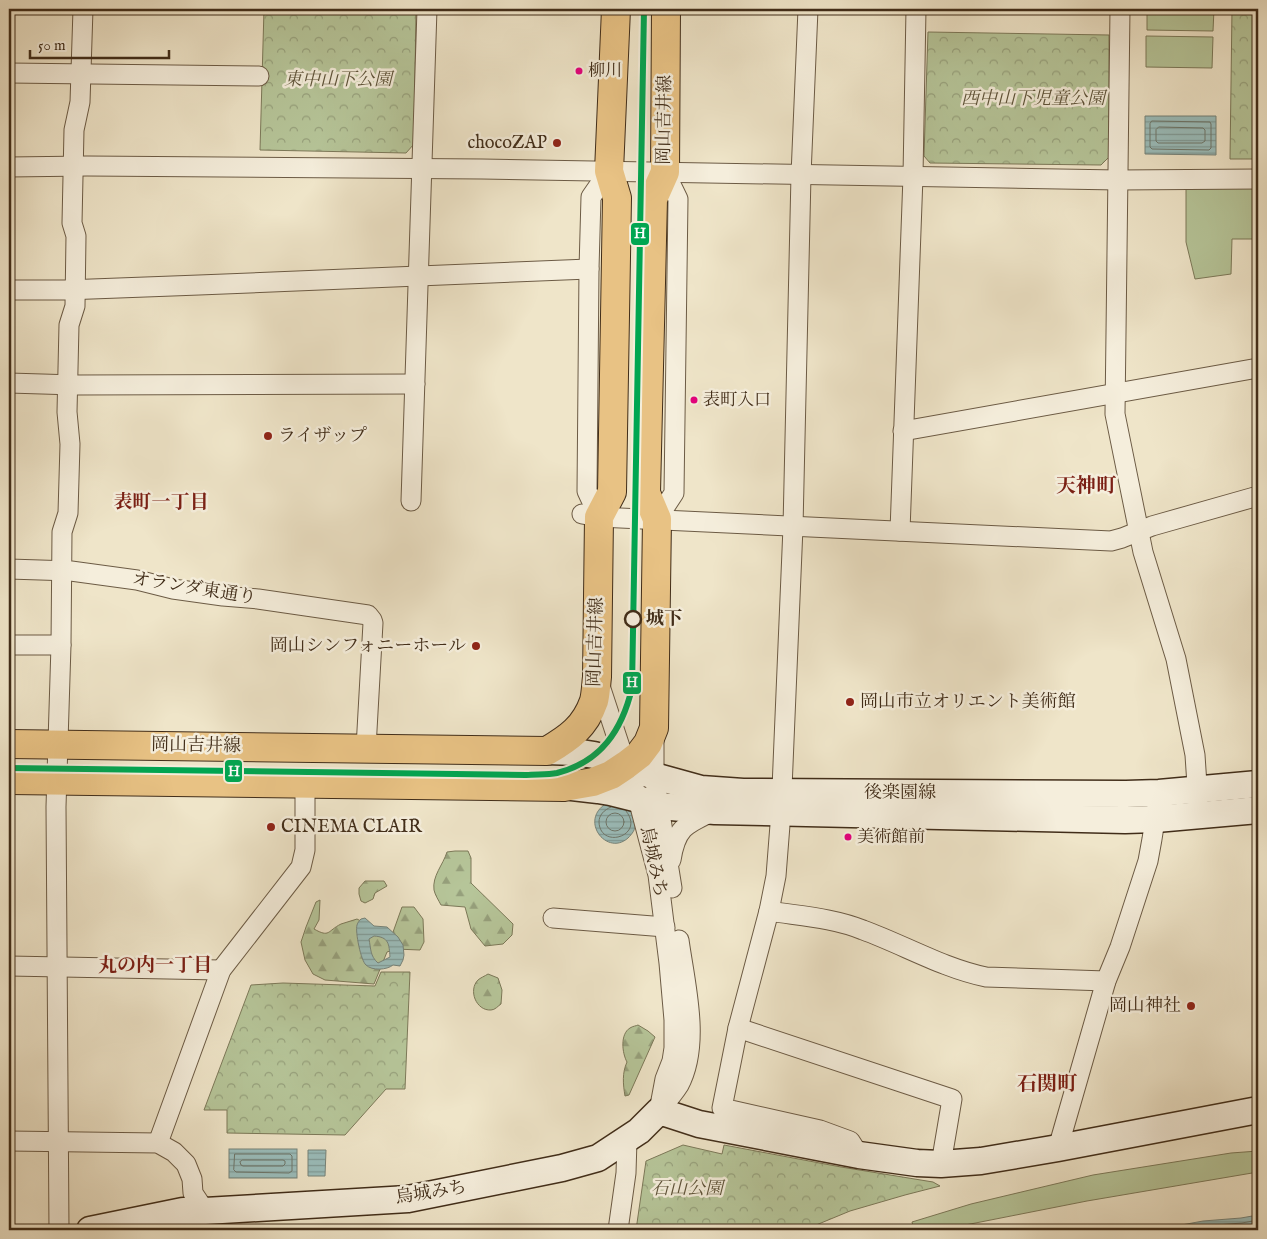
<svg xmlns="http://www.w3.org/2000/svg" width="1267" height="1239" viewBox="0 0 1267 1239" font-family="'IM FELL English','Noto Serif JP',serif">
<defs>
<pattern id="forest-firs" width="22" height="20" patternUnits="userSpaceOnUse" patternTransform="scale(1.25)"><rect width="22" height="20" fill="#b6c599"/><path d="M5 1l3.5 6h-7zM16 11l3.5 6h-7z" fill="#96a07c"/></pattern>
<pattern id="park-crowns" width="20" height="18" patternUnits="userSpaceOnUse" patternTransform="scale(1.25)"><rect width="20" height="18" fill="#b6c599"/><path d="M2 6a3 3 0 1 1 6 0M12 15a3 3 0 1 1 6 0" fill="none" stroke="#96a07c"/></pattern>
<pattern id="water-rules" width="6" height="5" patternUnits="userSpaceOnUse" patternTransform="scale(1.25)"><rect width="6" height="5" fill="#9bbebc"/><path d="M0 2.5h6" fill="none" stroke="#809b98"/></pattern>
</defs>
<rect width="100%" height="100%" fill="#efe5c9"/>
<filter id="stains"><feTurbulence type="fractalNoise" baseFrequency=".004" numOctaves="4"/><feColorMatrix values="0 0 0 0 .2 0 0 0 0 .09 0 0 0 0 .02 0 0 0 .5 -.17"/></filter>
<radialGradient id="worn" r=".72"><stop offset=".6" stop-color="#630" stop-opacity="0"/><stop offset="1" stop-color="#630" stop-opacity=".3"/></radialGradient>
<g fill="#b6c599" stroke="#7c7959">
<path d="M1147 9H1214L1213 31 1147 30Z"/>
<path d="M1146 36 1213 37 1212 68 1146 67Z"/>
<path d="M1186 185 1258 186V239H1232L1231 274 1195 279 1186 242Z"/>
<path d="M1258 1151V1172L1087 1201 940 1230H927L921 1227 914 1230 912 1222 971 1204 1093 1175 1231 1153Z"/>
</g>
<g fill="url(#forest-firs)" stroke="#7c7959">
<path d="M455 851H468L471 858V883L513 924 512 935 503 944 485 946 471 929 465 907 441 905C439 901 435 895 434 890 432 876 443 865 447 852Z"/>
<path d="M365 881H384L387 886 375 893 373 899 365 903 361 901 359 894V888Z"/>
<path d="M320 900 319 920 314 929C330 938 327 931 341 924 346 922 352 921 357 919L376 929 392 935 402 907H414L423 919 424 942 420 950 395 949 387 952 374 984 325 980 313 974 305 960 301 942 306 927 316 902Z"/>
<path d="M488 974 498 978 502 990 501 1004C498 1006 495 1010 491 1010 476 1011 468 990 478 980 480 978 485 976 488 974Z"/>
<path d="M638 1025 648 1031 655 1037 629 1095 625 1096C623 1084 622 1073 627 1062 622 1053 620 1034 630 1028 633 1026 636 1026 638 1025Z"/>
</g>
<g fill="url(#park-crowns)" stroke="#7c7959">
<path d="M264 9H416L414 144 406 153 260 150Z"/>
<path d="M1232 9H1258V159H1230Z"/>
<path d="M928 32 1109 35V157L1101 165 930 163 924 156Z"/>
<path d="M381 972H410L405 1089H386L345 1135 227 1133V1110H204L251 985 283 983 375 986Z"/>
<path d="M683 1145 722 1154 724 1145 841 1167 933 1182 940 1186 905 1195 850 1211 804 1230H636L646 1161Z"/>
</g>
<g fill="url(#water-rules)" stroke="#77847b" fill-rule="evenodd">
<path d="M1145 116H1216V155L1145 154Z"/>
<path d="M607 803 631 809C633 814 635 819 635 824 636 829 632 834 628 838 607 857 578 820 607 803Z"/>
<path d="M365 918 374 926 387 927 398 937 403 945 404 955 403 960 400 966 393 965C387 970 372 971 366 965 361 961 355 932 357 925 358 922 359 921 361 919ZM374 936C389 937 389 944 390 957L378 963C370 956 371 949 369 939Z"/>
<rect x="229" y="1149" width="68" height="29"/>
<path d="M308 1150H326L325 1176H308Z"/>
<path d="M1258 1215V1230H1106L1113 1228 1176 1226 1203 1221 1241 1218Z"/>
</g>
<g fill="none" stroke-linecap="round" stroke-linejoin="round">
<g stroke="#6e766a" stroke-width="1">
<path d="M1152 121 1210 122 1211 124V148L1209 150 1152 149 1150 147V124Z"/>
<path d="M1159 127 1203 128 1205 130V141L1202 143H1158L1156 141V130Z"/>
<path d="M611 807C604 810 599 815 599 822 600 850 646 836 626 811"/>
<circle cx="615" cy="822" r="9"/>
<path d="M235 1154H290L292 1156V1171L289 1173 236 1172 234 1170Z"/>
<path d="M243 1160H283L285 1161V1164L283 1166H243L241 1165 240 1162Z"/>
<path d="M1179 1230 1204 1226 1242 1223 1258 1220"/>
</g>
<g stroke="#6c5b45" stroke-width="21">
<g id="street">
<path d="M808 9 801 175 793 527 781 812 776 876 769 911 738 1028 722 1108 820 1130 850 1141 859 1155"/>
<path d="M1120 9 1115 414 1143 552 1176 659 1195 755 1198 800"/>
<path d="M9 73 259 76"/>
<path d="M9 167 87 166 482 169 1118 180 1258 179"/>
<path d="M9 290H65L199 285 589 269"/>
<path d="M9 383 75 385 415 384"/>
<path d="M903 431 1258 368"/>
<path d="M411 501 427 9"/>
<path d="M582 514 599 517 1111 541 1122 538 1152 526 1258 496"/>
<path d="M599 517 587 491 589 269 591 197 609 171"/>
<path d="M657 519 674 493 678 199 665 172"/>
<path d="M900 531 913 176 916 9"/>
<path d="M9 569 71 571 137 580 173 589 223 596 258 599 368 615 372 620 373 623 366 748"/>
<path d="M9 645H61"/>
<path d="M599 683 626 765 638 799 658 875 669 963 674 1020V1048L672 1061 665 1079 659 1111"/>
<path d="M654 732V776L672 888"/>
<path d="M671 860C676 827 686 824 714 811"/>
<path d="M769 911C800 916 834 918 863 930 904 945 943 968 986 977L1106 981"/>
<path d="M553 918 665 927"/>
<path d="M9 966 221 970"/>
<path d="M738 1028 952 1099 941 1164"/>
<path d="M662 1107C668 1100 674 1093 679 1085 701 1044 685 984 679 940"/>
<path d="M9 1141 158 1143 174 1152 186 1164 192 1179 193 1193 205 1211"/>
<path d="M158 1143 221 970 301 867 305 850V783"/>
<path d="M1058 1148 1106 981 1120 947 1148 861 1152 839 1157 807"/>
<path d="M59 1230 56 807 61 645 62 532 68 513 70 444 67 412 69 325 75 306 76 236 72 223 74 130 80 102 83 9"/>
<path d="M618 1230 626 1173 627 1140"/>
</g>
</g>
<g stroke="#412d19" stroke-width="29">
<g id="secondary">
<path d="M547 751 575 752 594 755 654 776 701 789 743 792 1126 794 1159 793 1258 784"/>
<path d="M572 787 598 790 610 792 638 799 660 806 715 811 1125 820 1156 819 1258 810"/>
<path d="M90 1230 183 1211H205L408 1199 562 1168 598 1158 639 1131 659 1111 699 1124 859 1155 917 1163 941 1164 981 1161 1058 1148 1258 1110"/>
</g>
</g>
<g stroke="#412d19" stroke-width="30">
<g id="primary">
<path d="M9 744 547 751C569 738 585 727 594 701 596 693 596 685 597 677L599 517 612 492 617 198 609 171 616 9"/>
<path d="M9 780 564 787 593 782 611 775 626 765 639 755 648 743 654 728 657 519 646 493 653 199 665 172 666 9"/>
</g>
</g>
<use href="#street" stroke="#f5eedc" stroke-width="19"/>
<use href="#secondary" stroke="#f5eedc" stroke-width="26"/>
<use href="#primary" stroke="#e8c284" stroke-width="28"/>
<g stroke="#f5eedc" stroke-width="10">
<path id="tram-1" d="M9 768 526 775C536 774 547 775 557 773 601 762 622 730 632 688L644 9"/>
</g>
<use href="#tram-1" stroke="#00a651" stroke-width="6"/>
</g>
<g fill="#e5007d" stroke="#f5eedc" stroke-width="2">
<circle cx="579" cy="71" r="4.5"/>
<circle cx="694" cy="400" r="4.5"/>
<circle cx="848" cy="837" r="4.5"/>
</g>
<g fill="#8f2418" stroke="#f5eedc" stroke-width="2">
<circle cx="557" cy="143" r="5"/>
<circle cx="268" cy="436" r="5"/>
<circle cx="476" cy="646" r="5"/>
<circle cx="850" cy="702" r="5"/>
<circle cx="271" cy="827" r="5"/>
<circle cx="1191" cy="1006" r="5"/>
</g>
<circle fill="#f5eedc" stroke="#412d19" stroke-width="2.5" cx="633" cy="619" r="8"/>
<g text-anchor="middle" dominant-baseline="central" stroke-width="5" stroke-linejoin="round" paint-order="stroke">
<g font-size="17" fill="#412d19" stroke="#f5eedc" text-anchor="start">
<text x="588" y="71">柳川</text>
<text x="703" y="400">表町入口</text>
<text x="857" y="837">美術館前</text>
</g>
<g font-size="18" font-style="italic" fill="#5e5339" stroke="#f5eedc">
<text x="338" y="80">東中山下公園</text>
<text x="1033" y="99">西中山下児童公園</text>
<text x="687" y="1189">石山公園</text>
</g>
<g font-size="18" fill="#412d19" stroke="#f5eedc">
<text transform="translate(665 120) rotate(-89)">岡山吉井線</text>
<text transform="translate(194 589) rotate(9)">オランダ東通り</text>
<text transform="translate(596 642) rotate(-88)">岡山吉井線</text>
<text transform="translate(196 746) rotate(1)">岡山吉井線</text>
<text x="900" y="793">後楽園線</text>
<text transform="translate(653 862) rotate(78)">烏城みち</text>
<text transform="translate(431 1193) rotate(-9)">烏城みち</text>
</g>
<g font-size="18" fill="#412d19" stroke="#f5eedc" text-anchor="end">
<text x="547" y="143">chocoZAP</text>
<text x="278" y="436" text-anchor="start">ライザップ</text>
<text x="466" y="646">岡山シンフォニーホール</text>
<text x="860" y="702" text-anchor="start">岡山市立オリエント美術館</text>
<text x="281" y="827" text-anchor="start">CINEMA CLAIR</text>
<text x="1181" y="1006">岡山神社</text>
</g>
<g font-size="18" font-weight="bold" fill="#412d19" stroke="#f5eedc" text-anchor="start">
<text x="646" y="619">城下</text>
</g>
<g font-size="19" font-weight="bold" fill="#7a1f14" stroke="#f5eedc">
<text x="161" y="503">表町一丁目</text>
<text x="155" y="966">丸の内一丁目</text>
</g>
<g font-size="20" font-weight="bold" fill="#7a1f14" stroke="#f5eedc">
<text x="1086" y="486">天神町</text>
<text x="1047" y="1084">石関町</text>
</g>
</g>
<g stroke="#f5eedc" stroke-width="2">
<rect x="630" y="222" width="20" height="24" rx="5" fill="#00a651"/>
<rect x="622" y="671" width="20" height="24" rx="5" fill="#00a651"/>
<rect x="224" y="759" width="19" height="24" rx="5" fill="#00a651"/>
</g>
<g font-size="14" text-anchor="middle" font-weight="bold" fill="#fff">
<text x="640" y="238">H</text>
<text x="632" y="687">H</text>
<text x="234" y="776">H</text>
</g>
<rect width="1267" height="1239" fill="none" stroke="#efe5c9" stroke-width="30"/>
<rect x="10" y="10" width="1247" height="1219" fill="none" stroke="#412d19" stroke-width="2.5"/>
<rect x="15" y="15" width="1237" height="1209" fill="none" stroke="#412d19"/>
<path d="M30 50v8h139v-8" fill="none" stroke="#412d19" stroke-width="2.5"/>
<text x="38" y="50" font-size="15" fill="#412d19" stroke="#f5eedc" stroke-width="4" paint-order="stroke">50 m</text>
<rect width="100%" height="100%" filter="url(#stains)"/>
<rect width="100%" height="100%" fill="url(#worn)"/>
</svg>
